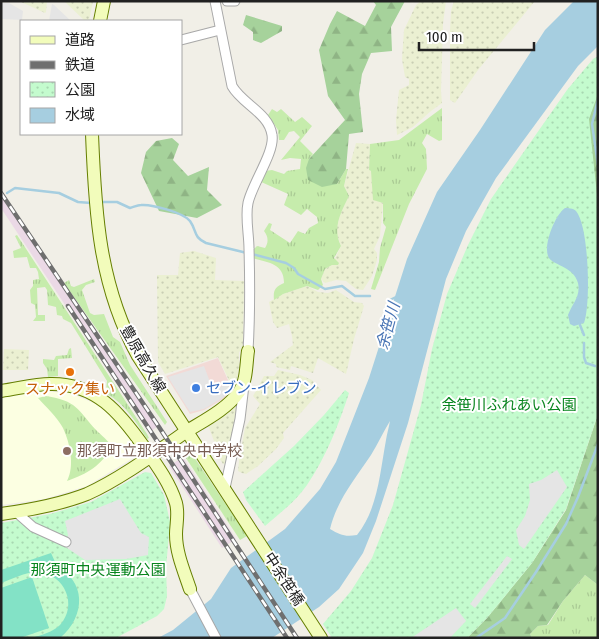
<svg xmlns="http://www.w3.org/2000/svg" width="599" height="639" viewBox="0 0 599 639" font-family="'Fira Sans Condensed','Noto Sans JP',sans-serif">
<defs>
<pattern id="farmland-dots" width="8" height="8" patternUnits="userSpaceOnUse" patternTransform="scale(1.25)"><rect width="8" height="8" fill="#ebf0d2"/><path d="M2 2h.1M6 6h.1" fill="none" stroke="#c9ceb4" stroke-width="1.8" stroke-linecap="round"/></pattern>
<pattern id="grass-tufts" width="24" height="20" patternUnits="userSpaceOnUse" patternTransform="scale(1.25)"><rect width="24" height="20" fill="#c6ecac"/><path d="M3 7l-1-3M5 7V3M7 7l1-3M15 17l-1-3M17 17v-4M19 17l1-3" fill="none" stroke="#aaca94"/></pattern>
<pattern id="forest-firs" width="22" height="20" patternUnits="userSpaceOnUse" patternTransform="scale(1.25)"><rect width="22" height="20" fill="#a6d29b"/><path d="M5 1l3.5 6h-7zM16 11l3.5 6h-7z" fill="#8fb485"/></pattern>
<pattern id="park-dots" width="8" height="8" patternUnits="userSpaceOnUse" patternTransform="scale(1.25)"><rect width="8" height="8" fill="#c4fbce"/><path d="M2 2h.1M6 6h.1" fill="none" stroke="#a8d7b1" stroke-width="1.8" stroke-linecap="round"/></pattern>
</defs>
<rect width="100%" height="100%" fill="#f1efe7"/>
<path fill="#f2dad6" d="M218 358 232 389 225 398 204 410 190 414 166 376Z"/>
<g fill="#ebd9e6">
<path d="M1 190 56 274 160 425 149 432 1 208Z"/>
<path d="M183 457 236 539 222 548 169 466Z"/>
</g>
<path fill="#fcffe2" d="M41 391 70 393 96 404 110 415 125 431 134 444 133 458 87 486 44 499 1 505V397Z"/>
<g fill="url(#farmland-dots)">
<path d="M19 1H47L46 12 45 13Z"/>
<path d="M64 1H93L89 21H85Z"/>
<path d="M421 1H446L443 24 441 91 442 103 431 111 413 127 397 135 396 120 399 90 409 85V79L405 77 402 59 404 30 416 5Z"/>
<path d="M454 1H535L478 70 455 103 450 100V30L451 11Z"/>
<path d="M356 143 370 144 369 170 371 171 373 182V199L383 203 380 236 374 249 377 253V260L372 276 363 290 356 289 346 281 336 280 325 283 321 279 325 269 332 265 341 246 336 232 340 214 349 196 344 186Z"/>
<path d="M194 251 216 258 215 280 244 281 243 349 239 352V371L234 391 218 357 165 374 158 362 157 275H178L180 253Z"/>
<path d="M307 286 318 292 328 293 336 290 354 302 362 303 364 306 354 339 346 374 318 358 313 373 291 366 290 370 276 367V364L270 362 293 345 292 336 289 324 277 328 273 322 269 302 283 294Z"/>
<path d="M4 349 29 350 28 370H3Z"/>
<path d="M278 370 300 375 312 380 321 390 283 433 284 438 276 449 258 466 246 474 242 473 238 471 239 461 245 428 260 404 253 396 264 376H274Z"/>
<path d="M238 403 236 420 226 463 223 464 216 453 218 452 208 425Z"/>
</g>
<g fill="url(#grass-tufts)">
<path d="M442 108V140L439 141 427 134 422 143 426 149 427 169 409 204 375 290 371 289 379 262 380 248 386 227 383 223V203L373 200 371 171 369 170 370 144 399 140Z"/>
<path d="M272 109 277 112 281 109 295 122 302 117 312 126 300 141 313 154 309 159 337 184 346 169H348L344 186 349 196C341 212 332 228 341 246L334 258 339 263 338 265H332L325 269 321 279 323 285 318 290 307 286 283 294 274 300C273 290 275 287 284 283 284 263 268 263 252 258L253 250 257 246 265 248C269 242 268 236 264 231L269 223 272 224 270 230 290 243 298 231 305 234 309 228 318 223 317 217 307 209 301 215 284 205 288 194 259 181 265 171 272 170 284 174 287 171 300 169 301 159 290 158 281 160 300 137 294 131 289 132 284 140H279L278 130 268 115Z"/>
<path d="M17 235 147 434 149 438 147 439C136 422 125 404 107 394L106 390 107 381 71 323 63 319 62 316 57 315 56 307 48 305 47 290 45 287 37 288 38 315H45V321H33L36 317 35 305 31 303 30 290 33 286V280L39 279 38 272 36 268H30L27 257 14 258 13 251 21 248 15 236Z"/>
<path d="M94 279 95 282 86 285 82 290 90 313 94 315 104 314 113 337 120 342 130 365 167 422 165 425 64 283 69 280 71 286 74 287Z"/>
<path d="M71 348 72 358 58 359V376L48 377 47 369 43 363V359L54 360 56 356 67 355 69 349Z"/>
<path d="M46 396C77 401 77 409 96 430 102 436 107 439 112 447 100 466 89 473 67 481 75 466 70 443 63 428 57 417 46 407 38 398Z"/>
<path d="M190 451 247 536 240 540 182 452Z"/>
<path d="M585 575 598 585V637L532 638 530 634 538 626 548 625 563 601Z"/>
</g>
<g fill="url(#forest-firs)">
<path d="M373 1H405L391 27 392 51 371 53 362 74 359 94 363 132 349 134 346 169 337 184 322 187 308 180 306 168 309 159 345 120 328 96 319 50 330 24 337 11 365 26 376 5Z"/>
<path d="M246 15 282 26V31L261 43 253 40V32L243 25Z"/>
<path d="M598 73V205L584 90Z"/>
<path d="M172 138 179 144 173 160 188 176 209 167 207 190 222 205 197 218 159 211 141 173 146 152 156 141Z"/>
<path d="M598 414V585L585 575 563 601 547 625 538 626 530 634 532 638H467L487 618 532 563 566 510Z"/>
</g>
<g fill="url(#park-dots)">
<path d="M598 56V94L589 119 598 205V414L566 509 532 563 487 618 467 638H332L323 624 351 591 372 558 393 505 421 405 432 349 447 294 468 245 491 199 567 90 593 59Z"/>
<path d="M345 390 349 393C339 424 326 457 307 485 296 501 280 513 265 526L246 500 243 492 294 446 324 415Z"/>
<path d="M145 472 151 473 164 495 170 522 166 568 167 596 164 609 157 616 116 638H1V523L50 514 91 502Z"/>
</g>
<g fill="#83e2c6">
<path d="M51 553 56 564 54 565C87 580 86 616 60 638H32C41 635 53 632 60 625 78 605 65 575 39 572 27 571 12 579 1 583V570Z"/>
<path d="M32 577 49 628 20 638H1V588Z"/>
</g>
<g fill="#e5e5e5">
<path d="M1 3H9L23 11 22 20 1 19Z"/>
<path d="M52 4 54 5 71 21H49Z"/>
<path d="M204 366 213 390 227 384 230 389 224 397 204 409 190 412 168 377Z"/>
<path d="M557 470 567 487 524 549 519 545 516 530 525 516 530 500 529 484 541 480Z"/>
<path d="M120 499 141 533 149 537 148 555 126 559 85 560 64 546 68 535 65 521Z"/>
<path d="M507 556 512 559 475 608 470 604Z"/>
<path d="M456 608 466 621 450 638H411Z"/>
</g>
<g fill="#a6cee0" fill-rule="evenodd">
<path d="M574 1H598V46L578 66 496 178 466 231 446 279 408 423 376 521 363 553 339 589 319 607 272 638H158L173 630 211 599 231 568 285 529 320 489 336 462 349 429 369 378 407 259 437 192 480 130 545 30ZM390 421C389 427 387 433 386 440 380 472 378 509 357 535 345 537 340 535 330 529 337 500 355 479 371 455 378 444 383 432 390 421Z"/>
<path d="M565 208C568 208 573 208 576 211 589 226 591 305 584 323L574 326 570 324 568 315C572 304 581 296 578 283 574 267 555 266 549 258 542 247 555 215 565 208Z"/>
</g>
<g fill="none" stroke-linecap="round" stroke-linejoin="round">
<g stroke="#a6cee0" stroke-width="2.5">
<path d="M598 99 592 124 598 165"/>
<path d="M7 193 15 188 59 193 78 202 91 203"/>
<path d="M99 202H117L130 208C134 207 137 205 141 205 152 204 184 213 190 221 197 231 193 237 206 243L247 253"/>
<path d="M252 254 286 263 294 268 298 274 325 289 342 286 355 296H370"/>
<path d="M388 301 396 297"/>
<path d="M580 325 584 335"/>
<path d="M584 343V357L586 363 595 366"/>
<path d="M476 638 505 618 536 572 566 524 578 497 598 444"/>
</g>
<g stroke="#a8a8a8" stroke-width="11">
<g id="street">
<path d="M215 1 232 86C242 104 269 113 272 135 275 152 252 184 248 203 245 217 249 234 249 249 250 283 250 317 248 351"/>
<path d="M227 1H235"/>
<path d="M181 40 220 30"/>
<path d="M225 488 240 419 244 385"/>
<path d="M16 512 33 527 66 542"/>
<path d="M190 589 216 638"/>
</g>
</g>
<g stroke="#657e01" stroke-width="14">
<g id="secondary">
<path d="M100 21 104 1"/>
<path d="M92 134C95 212 99 286 138 356L321 638"/>
<path d="M1 391C17 389 34 384 50 384 96 383 120 413 144 447 156 464 170 483 176 503 179 514 176 524 176 534 176 553 184 571 190 589"/>
<path d="M1 514C30 510 59 505 87 494 120 479 154 454 184 433 203 421 226 410 239 392 247 381 246 364 248 351"/>
</g>
</g>
<use href="#street" stroke="#fff" stroke-width="9"/>
<use href="#secondary" stroke="#f2fcbb" stroke-width="12"/>
<g stroke="#6f6f6f" stroke-width="4.5">
<g id="rail">
<path d="M1 193 159 427 297 638"/>
<path d="M68 306 287 638"/>
</g>
</g>
<use href="#rail" stroke="#fff" stroke-width="2.5" stroke-dasharray="8" stroke-linecap="butt"/>
</g>
<circle fill="#e8710a" stroke="#fff" stroke-width="2" cx="70" cy="372" r="5"/>
<circle fill="#3f7fe0" stroke="#fff" stroke-width="2" cx="196" cy="388" r="5"/>
<circle fill="#8d6e63" stroke="#fff" stroke-width="2" cx="67" cy="451" r="5"/>
<g text-anchor="middle" dominant-baseline="central" stroke-width="4" stroke-linejoin="round" paint-order="stroke">
<g font-size="15" fill="#212121" stroke="#fff">
<text transform="translate(143 359) rotate(60)">豊原高久線</text>
<text transform="translate(284 579) rotate(57)">中余笹橋</text>
</g>
<g font-size="15" fill="#366cbe" stroke="#fff" text-anchor="start">
<text x="206" y="388">セブン-イレブン</text>
</g>
<g font-size="15" fill="#c56008" stroke="#fff">
<text x="70" y="389">スナック集い</text>
</g>
<g font-size="15" fill="#08851e" stroke="#fff">
<text x="509" y="405">余笹川ふれあい公園</text>
<text x="98" y="570">那須町中央運動公園</text>
</g>
<g font-size="15" fill="#785e54" stroke="#fff" text-anchor="start">
<text x="77" y="451">那須町立那須中央中学校</text>
</g>
<g font-size="16" font-style="italic" fill="#4975b5" stroke="#fff">
<text transform="translate(388 326) rotate(-75)">余笹川</text>
</g>
</g>
<rect width="599" height="639" fill="none" stroke="#212121" stroke-width="5"/>
<rect x="20" y="20" width="162" height="115" fill="#ffffff" stroke="#a6a6a6"/>
<rect x="30" y="36" width="25" height="8" fill="#f2fcbb" stroke="#a6a6a6"/>
<text x="65" y="45" font-size="15" fill="#212121">道路</text>
<rect x="30" y="61" width="25" height="8" fill="#6f6f6f" stroke="#a6a6a6"/>
<text x="65" y="70" font-size="15" fill="#212121">鉄道</text>
<rect x="30" y="82" width="25" height="15" fill="url(#park-dots)" stroke="#a6a6a6"/>
<text x="65" y="95" font-size="15" fill="#212121">公園</text>
<rect x="30" y="108" width="25" height="15" fill="#a6cee0" stroke="#a6a6a6"/>
<text x="65" y="120" font-size="15" fill="#212121">水域</text>
<path d="M419 42v8h115v-8" fill="none" stroke="#212121" stroke-width="2.5"/>
<text x="426" y="42" font-size="15" fill="#212121" stroke="#ffffff" stroke-width="4" paint-order="stroke">100 m</text>
</svg>
